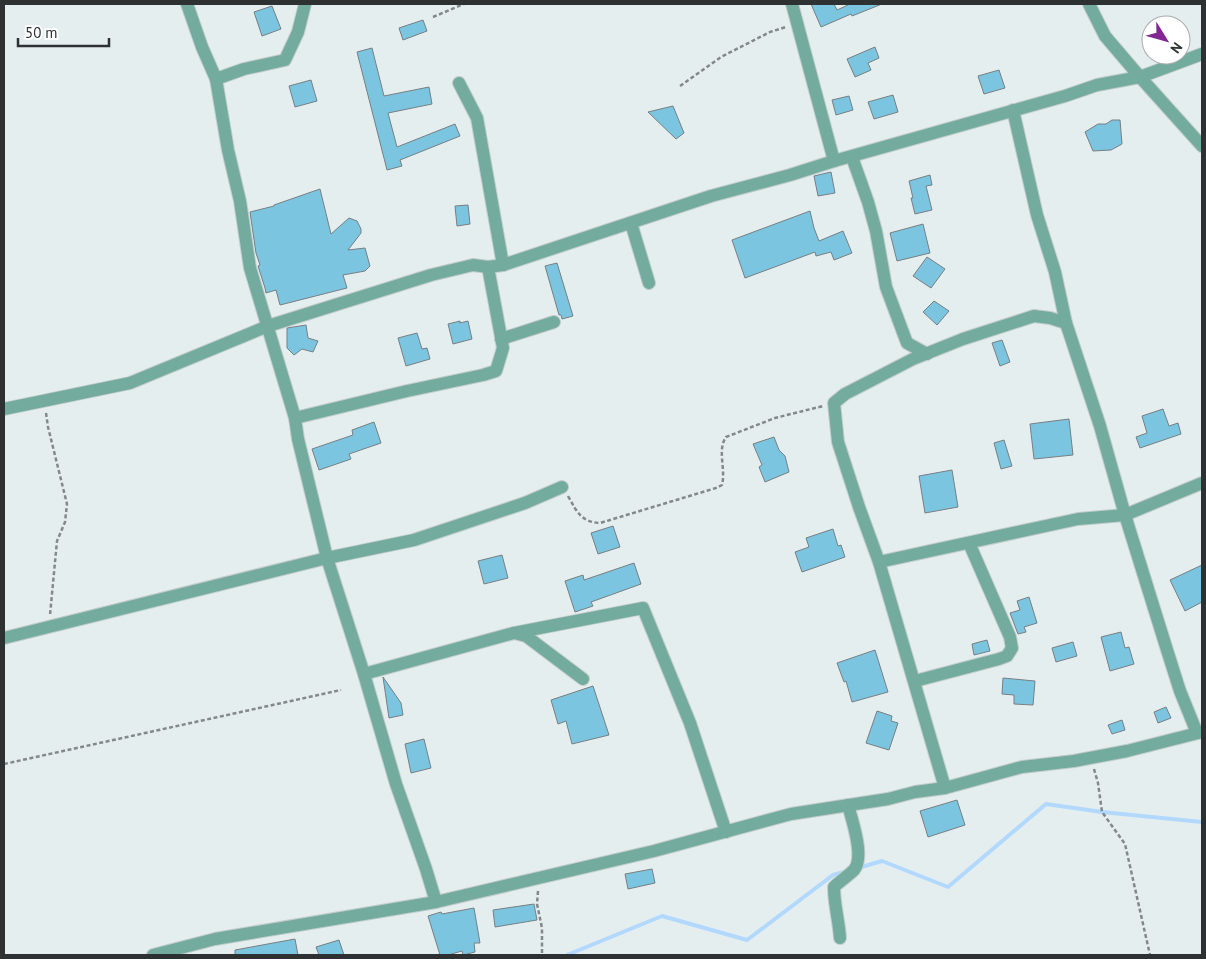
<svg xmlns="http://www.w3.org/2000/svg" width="1206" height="959" viewBox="0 0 1206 959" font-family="'PT Sans',sans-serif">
<rect width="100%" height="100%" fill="#e4eeef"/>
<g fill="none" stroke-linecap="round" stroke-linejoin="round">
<g stroke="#b2d8fe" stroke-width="4">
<path d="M858 868 882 861 948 887 1046 804 1102 812 1202 822"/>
<path d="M567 955 662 916 747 940 833 875 844 872"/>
</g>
</g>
<g fill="#7cc5e1" stroke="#777f82">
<path d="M811 4H834L837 10 848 5 847 4H882L852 16 851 14 821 27Z"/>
<path d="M272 6 281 29 262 36 254 12Z"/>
<path d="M423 20 427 31 403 40 399 28Z"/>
<path d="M875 47 879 58 868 63 871 70 855 77 847 59Z"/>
<path d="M372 48 384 96 429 87 432 104 388 113 397 147 455 124 460 136 400 160 402 166 387 170 357 52Z"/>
<path d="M999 70 1005 88 984 94 978 76Z"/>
<path d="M311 80 317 101 295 107 289 86Z"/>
<path d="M893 95 898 112 874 119 868 102Z"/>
<path d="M849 96 853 110 836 115 832 100Z"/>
<path d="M673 106 684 133 676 139 648 112Z"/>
<path d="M1112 120H1120L1122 144 1111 150 1093 151 1085 132 1098 124H1106Z"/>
<path d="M831 172 835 193 818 196 814 176Z"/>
<path d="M930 175 932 185 926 186 932 210 915 214 911 198H913L909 181Z"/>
<path d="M320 189 331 234 349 218 357 221 361 229V233L348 250 365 248 370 266 365 271 343 275 347 288 280 305 276 290 266 293 265 288 258 266 260 265 256 253 250 212 274 206V205Z"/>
<path d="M468 205 470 224 457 226 455 206Z"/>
<path d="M810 211 814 228 819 241 843 231 852 253 834 260 831 252 816 256 815 252 745 278 732 240Z"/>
<path d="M923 224 930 253 897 261 890 233Z"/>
<path d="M927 257 945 269 931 288 913 276Z"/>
<path d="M557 263 573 316 562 319 561 315H559L545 266Z"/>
<path d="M934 301 949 311 937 325 923 312Z"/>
<path d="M460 321V323L468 321 472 339 453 344 448 324Z"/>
<path d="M306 325 308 338 318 341 313 352 302 349 294 355 287 348V328Z"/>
<path d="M417 333 422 349 427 348 430 359 406 366 398 338Z"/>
<path d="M1002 340 1010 362 1000 366 992 343Z"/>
<path d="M1163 409 1169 426 1178 423 1181 434 1140 448 1136 437 1147 433 1142 416Z"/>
<path d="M1069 419 1073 455 1034 459 1030 424Z"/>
<path d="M374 422 381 443 349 454 351 459 319 470 312 449 353 435 352 430Z"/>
<path d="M774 437 779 450 785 456 789 472 765 482 759 467 762 465 753 444Z"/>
<path d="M1004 440 1012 466 1001 469 994 443Z"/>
<path d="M952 470 958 507 925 513 919 476Z"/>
<path d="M613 526 620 547 598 554 591 533Z"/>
<path d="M833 529 838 546 841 545 845 557 802 572 795 552 809 547 806 538Z"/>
<path d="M502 555 508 578 484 584 478 561Z"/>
<path d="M634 563 641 584 591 602 593 606 575 612 565 581 583 575 584 580Z"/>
<path d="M1202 565V602L1185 611 1170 580Z"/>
<path d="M1029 597 1037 623 1024 627 1026 632 1018 634 1010 613 1020 610 1017 601Z"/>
<path d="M1121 632 1125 648 1129 647 1134 664 1110 671 1101 637Z"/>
<path d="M987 640 990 651 974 655 972 644Z"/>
<path d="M1073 642 1077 656 1056 662 1052 648Z"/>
<path d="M875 650 888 692 852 702 846 681 844 682 837 663Z"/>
<path d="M383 677 401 703 403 715 389 718Z"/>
<path d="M1003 678 1035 681 1033 705 1014 704V695L1002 694Z"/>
<path d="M593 686 609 735 572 744 566 721 558 724 551 700Z"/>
<path d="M1166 707 1171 718 1158 723 1154 712Z"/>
<path d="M877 711 892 716 891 721 898 723 889 750 866 743Z"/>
<path d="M1122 720 1125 730 1112 734 1108 725Z"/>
<path d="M424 739 431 768 411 773 405 744Z"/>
<path d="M957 800 965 825 928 837 920 811Z"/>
<path d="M652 869 655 883 628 889 625 874Z"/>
<path d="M534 904 537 920 495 927 493 910Z"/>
<path d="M474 908 480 943H474L475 952 463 955 462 951 448 955H440L428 916 441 912 442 914Z"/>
<path d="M295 939 298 955H235V950Z"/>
<path d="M339 940 344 955H319L316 947Z"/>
</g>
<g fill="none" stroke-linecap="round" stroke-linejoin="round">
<g stroke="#c3cccd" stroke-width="14">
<g id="minor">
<path d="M187 4 202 47 216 79 228 150 240 201 250 268 295 418 298 439 327 558 364 674 396 784 426 869 436 902"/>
<path d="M792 4 834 161"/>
<path d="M1089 4 1105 36 1140 77 1202 146"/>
<path d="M216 79 244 69 285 60 298 32 305 4"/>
<path d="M459 83 477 118 503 265"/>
<path d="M1013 110 1037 215 1055 272 1066 323 1100 426 1125 515 1167 650 1180 691 1197 733"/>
<path d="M852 157 868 202 876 231 886 287 907 343 927 354"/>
<path d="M631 223 649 283"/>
<path d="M501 339 554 322"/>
<path d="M4 409 130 383 268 326 431 275 473 265 488 267 503 265 711 196 790 175 834 161 1065 96 1097 85 1140 77 1202 54"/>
<path d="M295 418 407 391 483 375 496 371 503 348 488 267"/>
<path d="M879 562 1078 519 1125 515 1202 483"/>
<path d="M514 633 643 608 690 723 726 832"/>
<path d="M4 638 327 558 414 540 525 503 562 487"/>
<path d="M364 674 514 633 526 636 583 679"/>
<path d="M915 681 999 659 1007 656 1012 648 1010 637 969 543"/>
<path d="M945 788 879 562 859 507 838 442 834 403 845 394 913 359 963 339 1034 316 1050 318 1066 323"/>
<path d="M840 938C839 921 834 905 834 887 840 881 848 876 854 870 865 857 852 820 848 805"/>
<path d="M153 955 215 939 436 902 654 851 791 814 888 799 915 792 945 788 1022 767 1074 761 1127 751 1202 732"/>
</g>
</g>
<g stroke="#83898a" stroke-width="2.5" stroke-dasharray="4 2.5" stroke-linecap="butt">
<path d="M433 17 464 4"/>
<path d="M680 86 721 57 770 32 786 27"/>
<path d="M46 413 48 427 67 504 65 522 57 541 50 615"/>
<path d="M568 496C577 512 581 522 600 523L716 488 722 485C726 469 717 450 726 437L775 418 823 406"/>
<path d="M4 764 341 690"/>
<path d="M1094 769 1098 783 1102 812 1125 844 1150 955"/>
<path d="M538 891 537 904 542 928V955"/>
</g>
<use href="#minor" stroke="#73ac9e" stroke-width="12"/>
</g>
<rect width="1206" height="959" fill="none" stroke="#2d3131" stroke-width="10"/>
<g transform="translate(1166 40) rotate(127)"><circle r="24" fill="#ffffff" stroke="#abadad"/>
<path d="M0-4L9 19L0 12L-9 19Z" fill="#812693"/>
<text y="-8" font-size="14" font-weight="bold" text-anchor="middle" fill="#2d3131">N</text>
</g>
<path d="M18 38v8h91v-8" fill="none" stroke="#2d3131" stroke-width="2.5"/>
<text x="25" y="38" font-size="15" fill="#2d3131" stroke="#ffffff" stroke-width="4" paint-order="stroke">50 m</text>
</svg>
